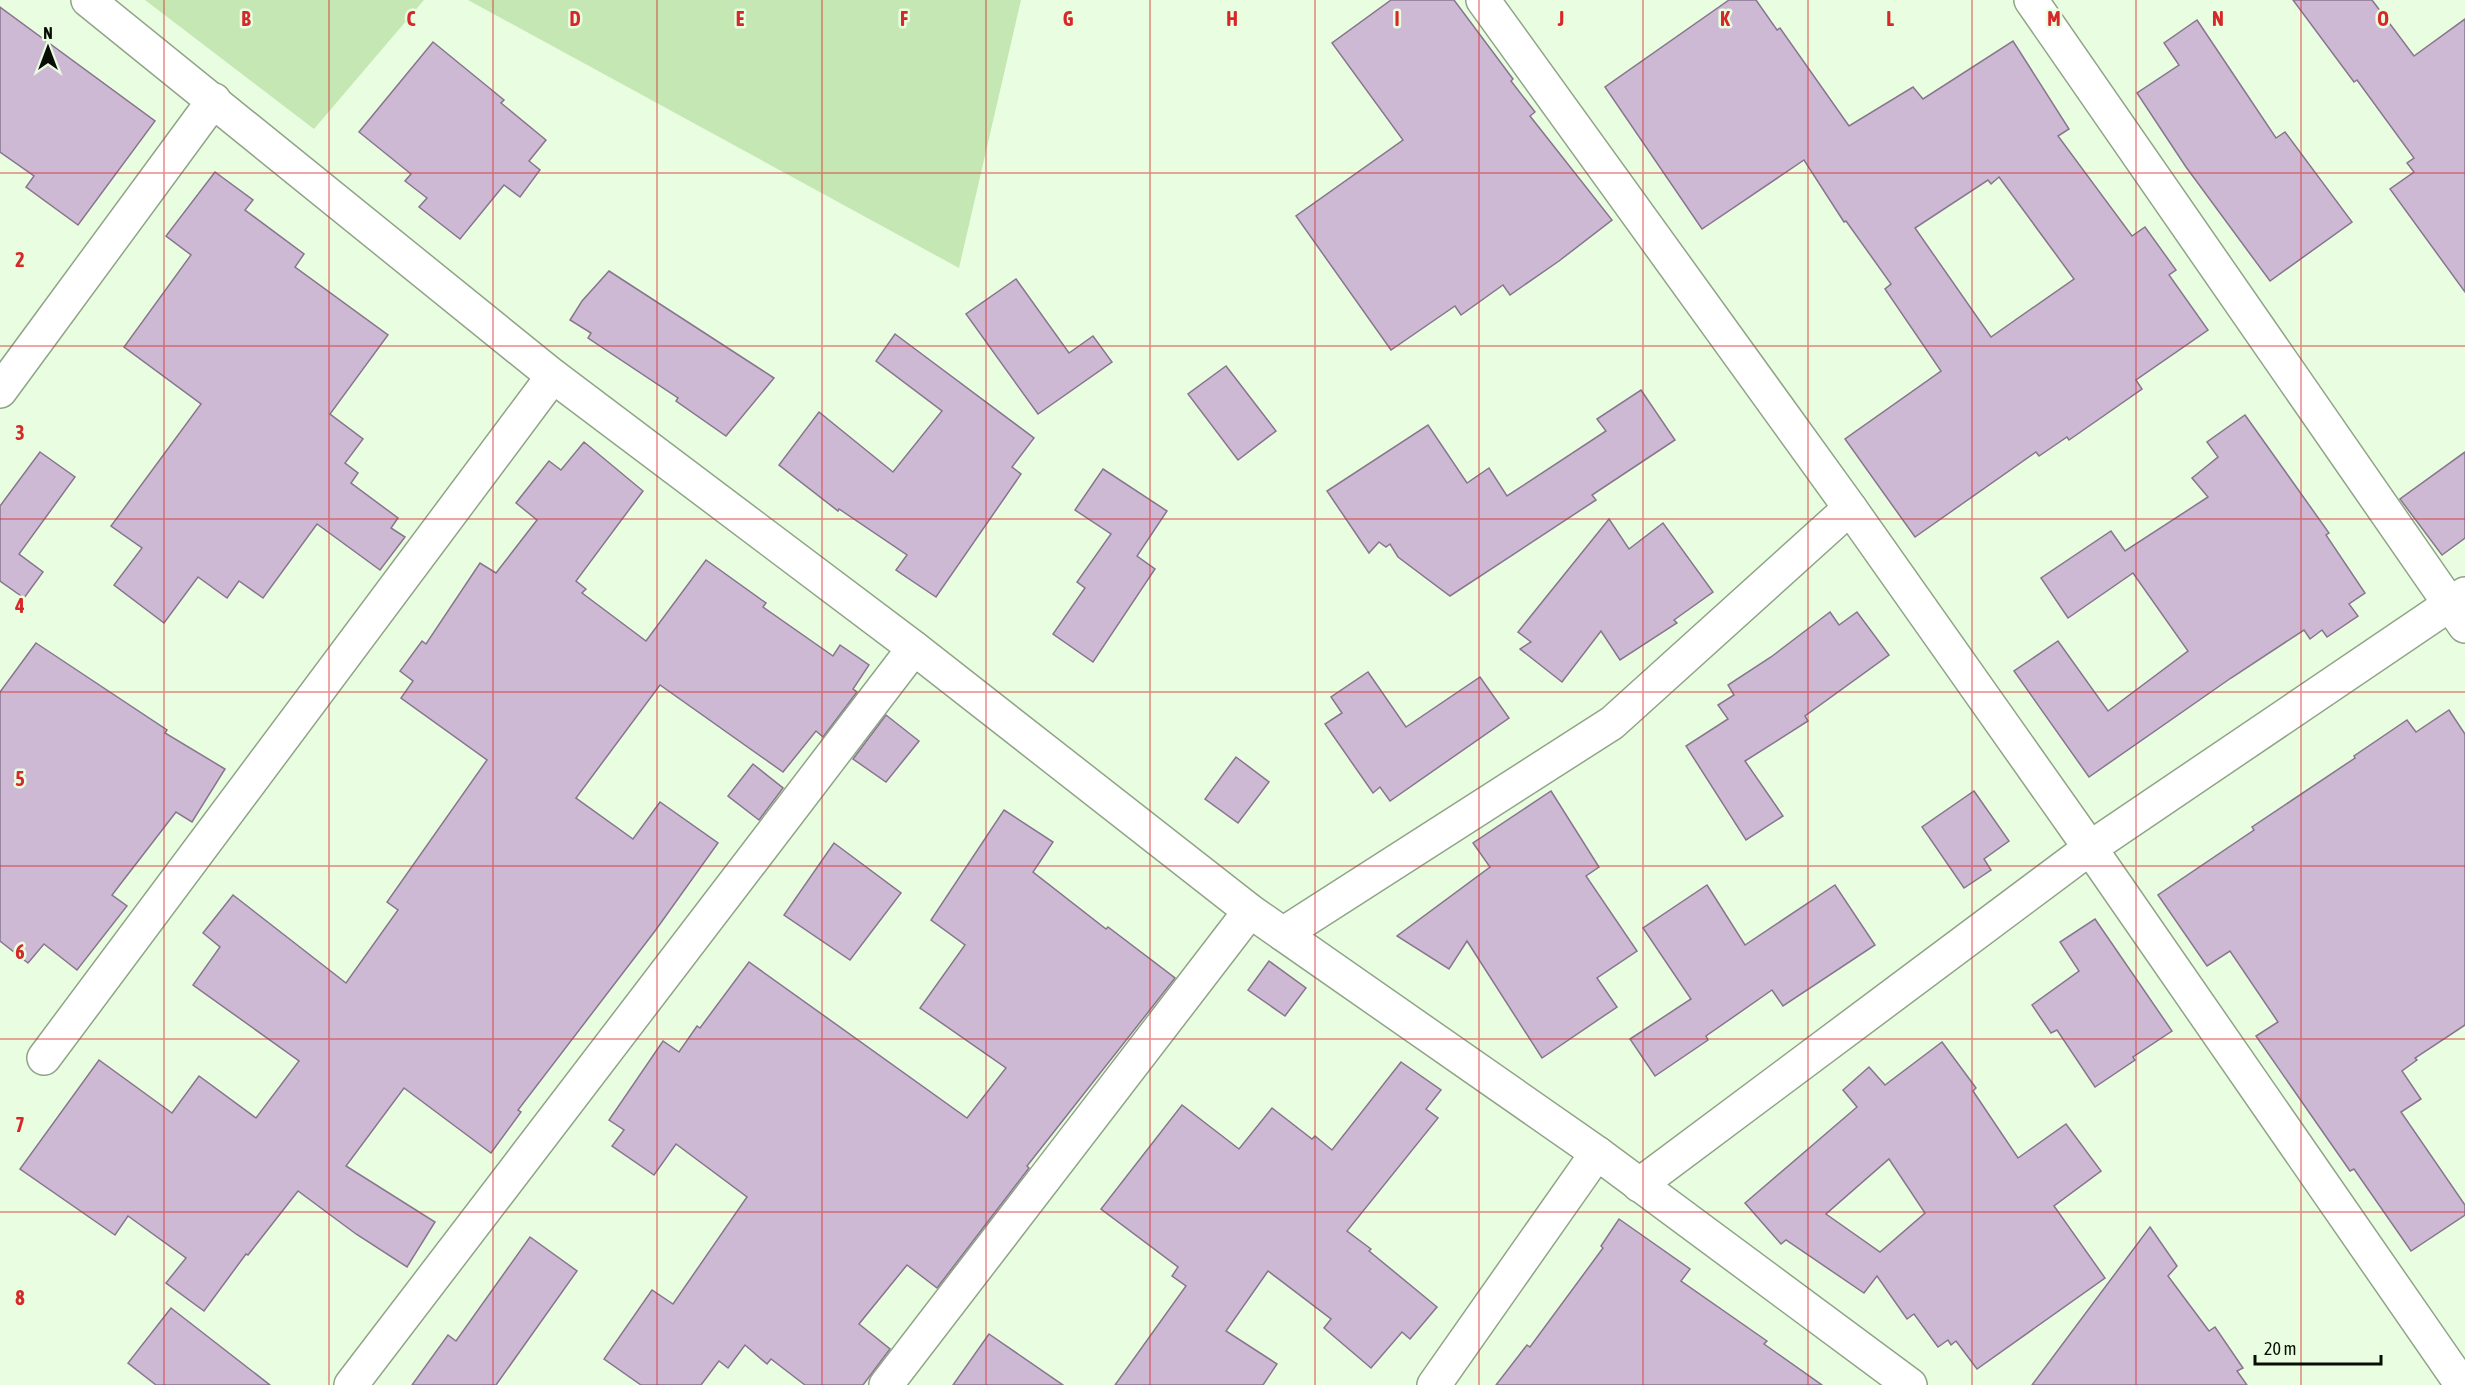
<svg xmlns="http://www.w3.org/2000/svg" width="2465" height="1385" viewBox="0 0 2465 1385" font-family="'Asap Condensed',sans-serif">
<rect width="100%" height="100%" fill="#e9fee0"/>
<g fill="#c4e7b4">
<path d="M145 0H424L314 129Z"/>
<path d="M468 0H1021L959 268Z"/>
</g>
<g fill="#ceb9d5" stroke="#88758e" stroke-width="1.5" fill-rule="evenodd">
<path d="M1391 0H1454L1513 79 1511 81 1535 112 1530 116 1612 220 1559 261 1510 295 1503 285 1461 315 1455 306 1391 350 1296 216 1403 140 1332 43Z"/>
<path d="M1729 0H1756L1777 30 1780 28 1849 126 1913 87 1923 99 2013 41 2069 129 2058 136 2132 236 2145 227 2176 270 2169 275 2208 330 2136 380 2142 389 2069 440 2067 437 2039 456 2036 452 1915 537 1845 439 1941 371 1885 289 1891 284 1846 221 1844 222 1804 160 1702 229 1605 87ZM1999 177 2074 279 1991 337 1915 228 1988 180 1991 184Z"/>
<path d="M2293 0H2372L2414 56 2465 19V292L2390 189 2414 172 2407 163 2414 158 2357 80 2354 82Z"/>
<path d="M0 7 155 121 78 225 26 187 34 176 0 152Z"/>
<path d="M2197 20 2276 138 2285 132 2352 222 2270 281 2186 167 2137 93 2179 65 2164 43Z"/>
<path d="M433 42 504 100 501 103 546 140 529 161 540 170 520 197 504 185 460 239 419 207 427 198 405 181 411 174 359 132Z"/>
<path d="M215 172 253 200 245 210 304 254 295 267 388 335 330 414 363 439 345 463 358 473 351 483 398 518 391 528 405 537 380 570 317 524 263 598 239 581 227 598 198 577 164 623 114 585 142 548 111 526 201 404 124 347 191 255 166 236Z"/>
<path d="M609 271 774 378 726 436 676 401 678 398 588 338 591 333 570 320 582 301Z"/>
<path d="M1016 279 1069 353 1093 336 1112 362 1038 414 966 314Z"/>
<path d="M895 334 1034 438 1012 467 1021 474 936 597 896 570 907 555 839 509 838 511 779 465 819 412 893 472 942 411 876 361Z"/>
<path d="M1226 366 1276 431 1238 460 1188 394Z"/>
<path d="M1641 390 1675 440 1592 495 1596 500 1450 596 1398 557 1390 544 1386 547 1379 542 1369 553 1327 491 1428 425 1467 483 1489 468 1507 496 1606 431 1597 419Z"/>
<path d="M2245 415 2329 533 2326 535 2365 593 2349 604 2358 616 2327 637 2322 630 2310 639 2304 630 2231 678 2089 777 2014 671 2058 641 2108 711 2188 651 2133 573 2068 618 2041 578 2111 531 2125 551 2208 497 2192 478 2218 457 2207 442Z"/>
<path d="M584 442 643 491 576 581 586 589 582 593 646 641 706 560 766 603 763 607 833 656 840 645 869 665 853 689 857 692 823 737 816 731 783 772 660 685 576 798 633 839 660 802 718 843 655 931 518 1110 521 1112 491 1153 404 1088 346 1166 435 1222 407 1267 356 1234 298 1191 248 1255 246 1254 204 1311 166 1283 186 1258 128 1216 115 1235 20 1169 99 1060 172 1113 199 1076 256 1118 299 1061 193 985 220 947 203 933 233 895 346 983 398 910 387 902 487 760 401 698 413 681 400 671 422 641 426 644 480 563 496 573 537 520 516 503 549 461 561 470Z"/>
<path d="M40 452 75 477 19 554 43 572 24 598 0 581V506Z"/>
<path d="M2465 452V538L2442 555 2400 499Z"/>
<path d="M1103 469 1167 511 1137 556 1155 569 1093 662 1053 634 1085 588 1077 582 1111 534 1075 510Z"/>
<path d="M1609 519 1629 549 1663 523 1713 592 1674 620 1677 623 1620 660 1601 631 1562 682 1520 649 1531 642 1518 632Z"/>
<path d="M1830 612 1839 625 1857 612 1889 655 1805 716 1808 721 1745 761 1783 816 1746 840 1686 746 1728 719 1718 705 1734 695 1728 685 1771 657Z"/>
<path d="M36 643 167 730 165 733 225 769 192 822 176 812 122 882 112 895 127 906 77 970 44 944 28 963 0 941V692Z"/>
<path d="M1368 672 1406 727 1480 677 1509 718 1390 801 1380 787 1373 793 1325 724 1342 713 1331 697Z"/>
<path d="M2449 710 2465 734V1025L2415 1058 2417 1060 2402 1071 2421 1099 2401 1112 2465 1205V1215L2411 1251 2354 1169 2350 1171 2256 1036 2278 1022 2230 951 2207 966 2158 895 2254 830 2252 827 2355 758 2354 756 2407 720 2416 732Z"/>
<path d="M886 715 919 741 886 782 853 759Z"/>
<path d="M1236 757 1269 782 1238 823 1205 799Z"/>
<path d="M753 764 783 788 759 820 728 796Z"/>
<path d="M1551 791 1599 867 1586 876 1637 951 1597 978 1617 1007 1542 1058 1467 941 1449 969 1397 936 1490 867 1473 843Z"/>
<path d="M1974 791 2009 841 1984 859 1991 870 1964 888 1922 827Z"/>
<path d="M1004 810 1053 842 1033 872 1106 929 1108 927 1175 978 1027 1166 1029 1168 937 1288 907 1265 859 1324 890 1349 863 1385H805L771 1359 767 1364 745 1345 728 1368 719 1361 701 1385H641L604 1359 652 1290 673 1304 747 1197 676 1144 654 1175 612 1146 624 1130 609 1120 663 1041 679 1052 697 1026 700 1028 749 962 967 1118 1006 1068 920 1008 965 945 931 920Z"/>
<path d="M834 843 901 893 850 960 784 915Z"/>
<path d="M1707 885 1745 945 1835 885 1875 945 1783 1006 1772 990 1706 1036 1708 1040 1655 1076 1630 1039 1691 999 1643 928Z"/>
<path d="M2095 919 2172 1031 2133 1057 2135 1060 2095 1087 2057 1030 2051 1033 2032 1005 2079 971 2060 942Z"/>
<path d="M1269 961 1306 988 1285 1016 1248 990Z"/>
<path d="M1942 1042 1976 1088 1973 1091 2018 1158 2066 1124 2101 1171 2054 1206 2105 1278 1977 1369 1956 1341 1951 1345 1948 1340 1938 1347 1914 1314 1907 1319 1877 1276 1864 1293 1786 1240 1781 1244 1745 1203 1857 1107 1843 1090 1869 1067 1885 1085ZM1889 1159 1925 1213 1880 1252 1826 1214Z"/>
<path d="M1401 1062 1441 1090 1426 1109 1438 1118 1347 1231 1371 1249 1369 1251 1437 1307 1410 1339 1402 1332 1371 1368 1324 1328 1331 1319 1268 1271 1226 1331 1277 1364 1263 1385H1115L1186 1286 1172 1276 1178 1267 1101 1209 1182 1105 1239 1149 1272 1108 1312 1139 1315 1136 1332 1150Z"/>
<path d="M1619 1219 1690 1269 1681 1281 1767 1341 1764 1344 1822 1385H1496L1527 1345 1530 1347 1603 1248 1601 1246Z"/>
<path d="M2150 1227 2177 1266 2168 1276 2209 1331 2215 1327 2243 1368 2237 1371 2247 1385H2032Z"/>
<path d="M530 1237 577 1271 496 1385H412L448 1335 456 1341Z"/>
<path d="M171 1308 270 1385H156L128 1363Z"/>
<path d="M989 1334 1063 1385H953Z"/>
</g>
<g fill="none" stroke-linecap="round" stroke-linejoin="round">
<g stroke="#90a488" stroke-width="36">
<g id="street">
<path d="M88 0 553 376 914 648 1250 911 1597 1153 1910 1385"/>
<path d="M1483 0 1850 508 2090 848 2462 1385"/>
<path d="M2031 0 2465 626"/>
<path d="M0 391 214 100"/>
<path d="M1283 934 1612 723 1850 508"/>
<path d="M44 1058 553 376"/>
<path d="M1639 1185 2090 848 2465 594"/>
<path d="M351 1385 914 648"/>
<path d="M886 1385 1250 911"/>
<path d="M1434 1385 1597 1153"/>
</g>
</g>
<use href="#street" stroke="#fff" stroke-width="33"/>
</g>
<path fill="none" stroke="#d62828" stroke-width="1.5" stroke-opacity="0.55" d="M164 0V1385M329 0V1385M493 0V1385M657 0V1385M822 0V1385M986 0V1385M1150 0V1385M1315 0V1385M1479 0V1385M1643 0V1385M1808 0V1385M1972 0V1385M2136 0V1385M2301 0V1385M0 173H2465M0 346H2465M0 519H2465M0 692H2465M0 866H2465M0 1039H2465M0 1212H2465"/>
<g font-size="20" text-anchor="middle" font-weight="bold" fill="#d62828" stroke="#e9fee0" stroke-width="5" stroke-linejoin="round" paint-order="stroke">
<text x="246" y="26">B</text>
<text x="411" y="26">C</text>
<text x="575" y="26">D</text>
<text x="740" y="26">E</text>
<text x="904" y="26">F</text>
<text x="1068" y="26">G</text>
<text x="1232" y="26">H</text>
<text x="1397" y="26">I</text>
<text x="1561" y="26">J</text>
<text x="1725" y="26">K</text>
<text x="1890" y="26">L</text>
<text x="2054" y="26">M</text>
<text x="2218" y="26">N</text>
<text x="2383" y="26">O</text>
<text x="20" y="267">2</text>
<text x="20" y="440">3</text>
<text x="20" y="613">4</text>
<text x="20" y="786">5</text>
<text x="20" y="959">6</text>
<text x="20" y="1132">7</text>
<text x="20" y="1305">8</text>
</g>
<g transform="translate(48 48)" stroke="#e9fee0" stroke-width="4.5" paint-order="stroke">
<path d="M0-4.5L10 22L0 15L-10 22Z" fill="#080e05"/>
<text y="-9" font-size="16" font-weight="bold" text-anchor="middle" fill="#080e05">N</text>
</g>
<path d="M2255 1355v9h126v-9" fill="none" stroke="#080e05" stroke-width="3"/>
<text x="2264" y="1355" font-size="18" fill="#080e05" stroke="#e9fee0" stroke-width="4.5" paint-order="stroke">20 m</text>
</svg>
